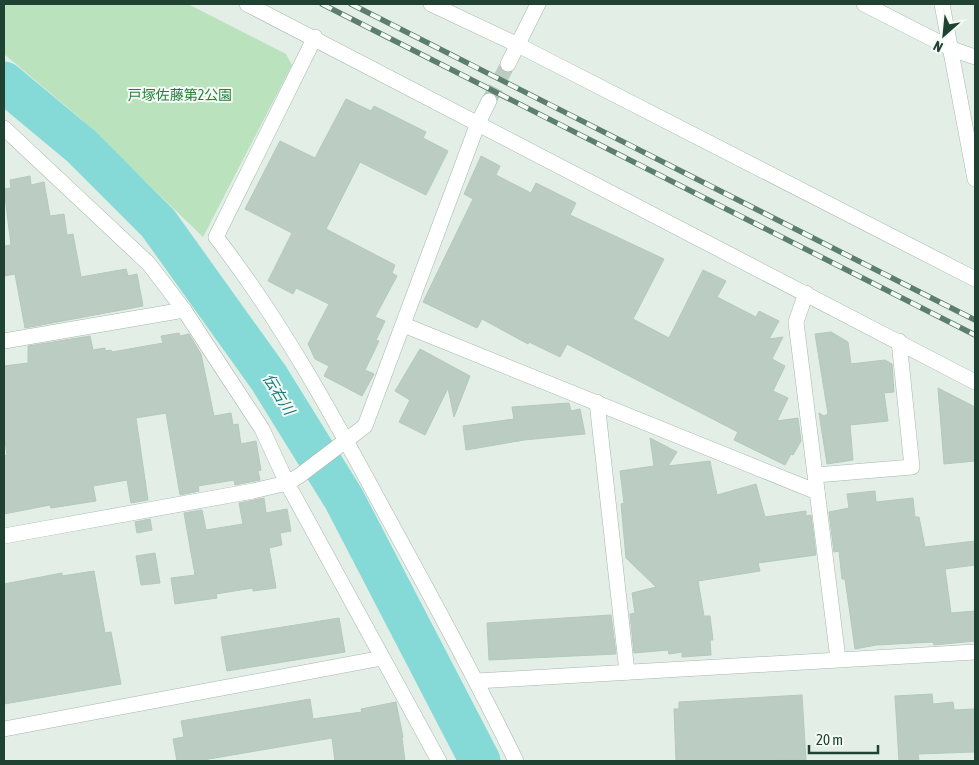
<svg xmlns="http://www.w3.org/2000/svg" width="979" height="765" viewBox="0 0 979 765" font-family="'Asap Condensed','Noto Sans JP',sans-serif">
<rect width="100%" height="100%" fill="#e3eee7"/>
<path fill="#b9e2bd" d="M4 4H188L286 54 292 65 203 237 80 118 4 54Z"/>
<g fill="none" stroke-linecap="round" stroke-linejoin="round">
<path stroke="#85dad8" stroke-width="7" d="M53 121 63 112"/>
<path stroke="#85dad8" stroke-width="41" d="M4 82 81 146 158 223 269 378 344 499 480 761"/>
</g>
<g fill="#bbcdc2" stroke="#b4c9bd">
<path d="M346 99 371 111 374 106 426 132 423 138 448 151 426 195 360 162 326 229 395 265 392 273 397 276 375 317 385 321 376 340 379 341 365 370 374 374 362 396 324 376 329 366 315 359 308 344 329 304 296 288 293 294 268 281 292 233 245 209 280 141 315 158Z"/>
<path d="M481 156 500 166 496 175 531 193 536 183 576 203 570 215 664 259 633 319 669 338 703 270 726 281 717 297 756 317 759 311 779 321 769 339 783 337 772 359 785 366 773 391 788 398 777 421 798 418 801 441 793 455 791 454 785 465 734 440 738 432 567 344 560 357 529 342 528 344 482 319 477 328 423 302 473 199 464 194Z"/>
<path d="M30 176 31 185 44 182 50 216 64 214 67 235 73 234 81 277 126 269 128 276 137 274 143 306 25 328 15 274 4 276V246L11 245 4 189 11 188 10 180Z"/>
<path d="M831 332 848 342 851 364 885 360 892 364 894 392 884 393 888 421 850 425 853 460 827 464 819 413 824 416 828 414 815 334Z"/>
<path d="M179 333 180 336 189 334 201 354 214 416 231 413 233 425 238 424 241 444 256 441 261 470 258 471 260 480 235 485 234 480 198 486 199 491 180 495 166 413 136 418 148 500 131 503 127 480 93 486 96 501 51 508 50 505 4 514V456L7 455 4 434V366L28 363V346L90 336 93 350 105 348V351L111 350 112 352 163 343 161 336Z"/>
<path d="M420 349 470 376 454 417 448 388 425 435 399 422 410 400 395 391Z"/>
<path d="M938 388 975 407V461L944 464Z"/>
<path d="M569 403 571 411 580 409 585 434 524 440 466 450 463 426 514 419 512 407Z"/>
<path d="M650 438 677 452 668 466 710 461 717 495 756 484 765 517 806 511V516L811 515 816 555 758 563 760 571 698 581 704 616H710L713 640H710L711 655 682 657V652L669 654 668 650 634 653 630 614 635 613 632 593 656 587 626 558 621 504 624 503 620 471 654 466Z"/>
<path d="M875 491 876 502 913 498 915 517H919L925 547 975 541V565L945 569 951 613 975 611V641L934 645 933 642 876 645 855 649 845 579H842L839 551 834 552 829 512 849 508 847 494Z"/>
<path d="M264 498 266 513 287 509 291 531 280 533 282 545 269 548 276 588 253 591V588L216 594 217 598 175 604 171 578 195 575 184 513 202 510 206 530 243 524 239 503Z"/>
<path d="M150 519 152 530 137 533 135 522Z"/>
<path d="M155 553 160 583 141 585 136 556Z"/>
<path d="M94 571 105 633 111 632 121 684 4 704V584L62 573V576Z"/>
<path d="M611 615 616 654 489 660 487 623Z"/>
<path d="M339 618 345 652 227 671 221 637Z"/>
<path d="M932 694 933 704 953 702 954 710 975 709 974 752 918 754 919 761H899L895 696Z"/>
<path d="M802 695 806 760 676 761 674 709H679V702Z"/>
<path d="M310 699 313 719 362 712 361 709 396 702 403 737 402 738 405 761H335L332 738 197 761H177L173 739 184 737 181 721Z"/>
</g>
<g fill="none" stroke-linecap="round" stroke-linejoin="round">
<path stroke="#bcccc3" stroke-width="15" stroke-dasharray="15 8" stroke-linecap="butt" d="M489 101 508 64"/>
<g stroke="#a5b7ad" stroke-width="16">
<g id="minor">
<path d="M247 4 975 382"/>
<path d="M431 4 518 45 975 279"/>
<path d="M864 4 952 49 975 57"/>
<path d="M942 4 975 179"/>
<path d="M315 37 216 237C281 321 332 414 382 507 428 591 474 675 516 761"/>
<path d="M508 64 538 4"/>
<path d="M4 128 149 264 184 310 262 429 287 483 439 761"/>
<path d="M806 293 796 322 838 659"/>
<path d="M404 325 817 492"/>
<path d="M4 341 184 310"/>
<path d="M597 402 627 672"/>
<path d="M816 475 912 467 899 341"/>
<path d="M4 536 253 491 287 483 299 476 365 426 478 123 489 101"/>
<path d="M477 681 975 652"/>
<path d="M4 729 382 658"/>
</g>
</g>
<use href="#minor" stroke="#fff" stroke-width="15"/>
<g stroke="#5b7e6e" stroke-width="5.5">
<g id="rail">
<path d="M322 4 975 335"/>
<path d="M351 4 975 320"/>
</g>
</g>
<use href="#rail" stroke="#f4faf6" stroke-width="4" stroke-dasharray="11" stroke-linecap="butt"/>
</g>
<g text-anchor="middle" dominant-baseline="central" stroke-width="4" stroke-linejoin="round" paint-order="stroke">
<g font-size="14" fill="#257e38" stroke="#f4faf6">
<text x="180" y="95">戸塚佐藤第2公園</text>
</g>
<g font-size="15" font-style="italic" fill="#127a7a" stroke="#f4faf6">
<text transform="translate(279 394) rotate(58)">伝右川</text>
</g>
</g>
<rect width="979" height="765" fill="none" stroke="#204233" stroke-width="10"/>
<g transform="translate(944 35) rotate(207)" stroke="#f4faf6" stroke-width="4" paint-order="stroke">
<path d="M0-4L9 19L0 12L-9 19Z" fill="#204233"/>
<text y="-8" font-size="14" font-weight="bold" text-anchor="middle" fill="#204233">N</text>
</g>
<path d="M809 745v8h69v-8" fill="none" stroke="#204233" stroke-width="2.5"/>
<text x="816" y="745" font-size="15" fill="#204233" stroke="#f4faf6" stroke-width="4" paint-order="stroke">20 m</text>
</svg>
